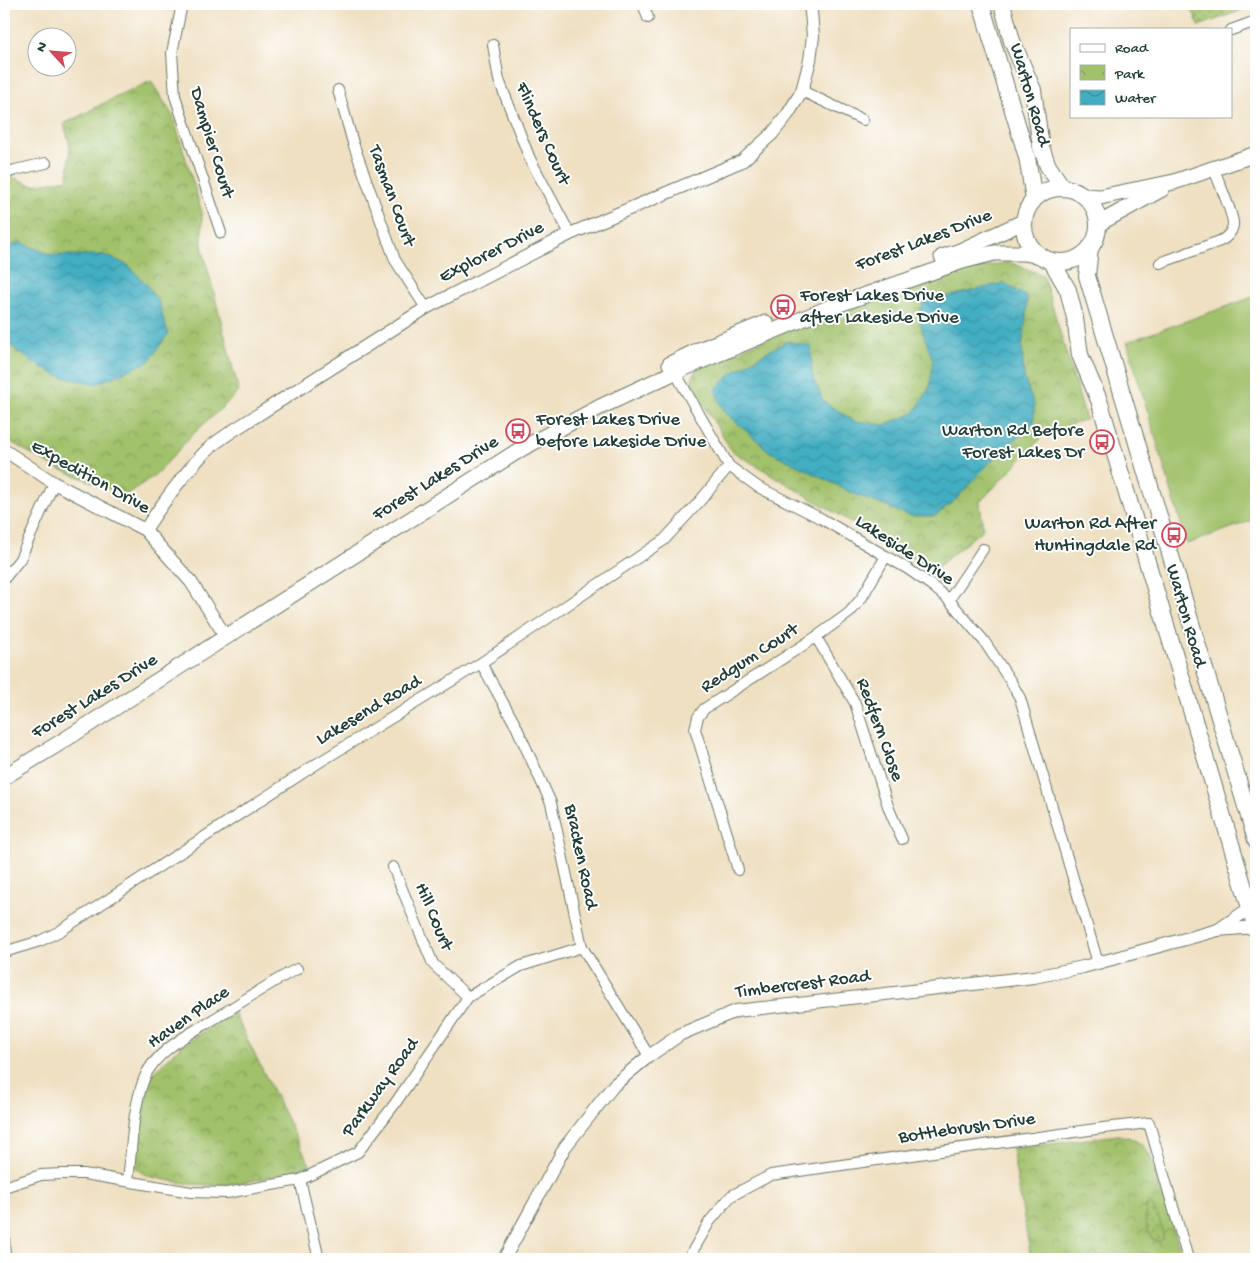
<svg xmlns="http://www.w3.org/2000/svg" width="1260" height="1263" viewBox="0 0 1260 1263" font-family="'Gochi Hand',sans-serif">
<defs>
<pattern id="park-crowns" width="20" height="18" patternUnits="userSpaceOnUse" patternTransform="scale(1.25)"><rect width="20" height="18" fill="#a1c16a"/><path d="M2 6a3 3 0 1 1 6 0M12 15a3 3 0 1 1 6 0" fill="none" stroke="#839e58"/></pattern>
<pattern id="garden-dots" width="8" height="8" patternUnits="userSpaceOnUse" patternTransform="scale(1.25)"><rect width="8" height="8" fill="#a1c16a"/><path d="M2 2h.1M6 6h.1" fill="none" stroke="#839e58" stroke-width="1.8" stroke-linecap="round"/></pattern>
<pattern id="water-waves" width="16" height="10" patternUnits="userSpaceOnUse" patternTransform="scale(1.25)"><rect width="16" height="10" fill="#43aec2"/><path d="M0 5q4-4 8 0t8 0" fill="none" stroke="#378f9e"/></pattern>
</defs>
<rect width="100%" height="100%" fill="#fff"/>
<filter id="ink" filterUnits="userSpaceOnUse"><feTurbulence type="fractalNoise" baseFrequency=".02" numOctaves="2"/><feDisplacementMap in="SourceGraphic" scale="10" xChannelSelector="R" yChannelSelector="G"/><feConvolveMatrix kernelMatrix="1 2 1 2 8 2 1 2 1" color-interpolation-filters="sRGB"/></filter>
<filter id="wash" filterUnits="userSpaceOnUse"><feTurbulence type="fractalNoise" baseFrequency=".0096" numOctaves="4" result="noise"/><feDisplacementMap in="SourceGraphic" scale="20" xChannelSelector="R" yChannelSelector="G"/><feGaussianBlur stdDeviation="1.12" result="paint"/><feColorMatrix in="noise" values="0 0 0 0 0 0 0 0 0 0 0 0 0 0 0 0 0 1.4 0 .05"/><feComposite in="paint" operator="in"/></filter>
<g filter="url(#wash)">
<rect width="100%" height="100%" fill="#efe0c2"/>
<path fill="#a1c16a" stroke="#607f4f" d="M1256 296V519L1187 544 1127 342Z"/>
<g fill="url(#park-crowns)" stroke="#607f4f">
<path d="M151 81 173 116 202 212V246L239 392 192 435 157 474 125 495 54 467 4 438V180L12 177 32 185 68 179 70 146 64 124 106 102Z"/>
<path d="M1009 262 1043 275 1086 419 1046 433 980 502 983 529 933 571 732 451 693 388 692 379 697 368 815 319 941 276Z"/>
<path d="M233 1011 310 1165C258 1182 222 1191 166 1180 153 1177 141 1177 134 1164L146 1087 154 1073 174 1052Z"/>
<path d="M1118 1135C1133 1137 1142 1143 1150 1155L1183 1259H1031L1012 1149Z"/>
</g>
<g fill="url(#garden-dots)" stroke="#607f4f">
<path d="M1190 4H1256V5L1199 26Z"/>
<path d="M1149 1202 1151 1203C1157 1215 1163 1225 1163 1239L1159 1242 1151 1238C1147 1226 1141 1214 1149 1202Z"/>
</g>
<g fill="url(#water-waves)" stroke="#31767b">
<path d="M19 242 52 255H104L128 265 146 284 159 303 168 334 149 361 96 384 58 376 32 362 13 348 4 334V250Z"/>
<path d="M1004 283 1027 297 1026 318 1022 348 1024 377 1034 405V423L994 458 956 499 935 516H910L854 494 769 451 724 411 715 390 731 374 766 352 788 341 811 346 812 374 823 401 854 421 885 425 914 413 930 387 933 361 918 317 924 302Z"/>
</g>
</g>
<g filter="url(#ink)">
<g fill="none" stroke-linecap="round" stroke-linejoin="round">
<g stroke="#687666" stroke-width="12">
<g id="minor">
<path d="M182 4 172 53 175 96 221 233"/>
<path d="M643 4 648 18"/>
<path d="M1231 30 1256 21"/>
<path d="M493 45 499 80 530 159 570 234"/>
<path d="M338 90 353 143 395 260 426 308"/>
<path d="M802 91 863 120"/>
<path d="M4 174 15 170 46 163"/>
<path d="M1160 263 1220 241C1227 238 1234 230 1233 222 1231 209 1219 183 1214 169"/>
<path d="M672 367 729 466 758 487 822 519 908 569 931 585 949 600 984 641 1011 682 1020 698 1098 963"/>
<path d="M4 579 20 559 54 483"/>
<path d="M949 600 983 549"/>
<path d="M816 637 855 703 889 809 902 839"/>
<path d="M481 663 516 726 551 803 582 947 649 1056"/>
<path d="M393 867 433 964 468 997"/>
<path d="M738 870 695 729 698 717 704 709 816 637 849 613 861 599 886 556"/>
<path d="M4 952 40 941 60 931 318 763 481 663 664 540 699 502 729 466"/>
<path d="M300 1180 319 1259"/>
<path d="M128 1181C132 1147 132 1111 144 1079 154 1050 197 1030 222 1014 247 999 271 982 297 969"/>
<path d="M4 1187 41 1175 62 1174H84L191 1192 227 1193 300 1180 358 1152 394 1105 468 997 521 966 582 947"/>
<path d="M4 1237 5 1259"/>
<path d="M688 1259 710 1221 731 1196 771 1175 1103 1128 1149 1123 1188 1259"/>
</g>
</g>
<g stroke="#687666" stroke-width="14">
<g id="tertiary">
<path d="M4 450 54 483 145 530 191 582 226 637"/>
<path d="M145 530C164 501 184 473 208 449 216 442 225 436 234 430L426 308 570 234 742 161 772 134 788 114 802 91 810 60 813 36 811 12 809 4"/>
<path d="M1218 930 1250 908 1256 906"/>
<path d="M504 1259 565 1147 614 1085 649 1056 681 1034 736 1011 1034 977 1083 967 1218 930 1256 927"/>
</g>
</g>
<g stroke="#687666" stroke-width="17">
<g id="secondary">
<path d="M1085 196 1100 197 1174 182 1256 154"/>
<path d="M1098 224 1162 189"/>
<path d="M942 257 960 251 1023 222"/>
<path d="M670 364 699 350 766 323"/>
<path d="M4 777 58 744 521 449 600 407 675 372 831 307 963 261 994 253H1025L1037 255"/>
</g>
</g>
<g stroke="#687666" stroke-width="18">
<g id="primary">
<path d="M981 4 1027 157 1034 199"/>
<path d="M1002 4 1012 41 1033 90 1041 147 1048 166 1063 188"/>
<circle cx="1061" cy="225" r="37"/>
<path d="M1090 248 1087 276 1256 840"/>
<path d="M1052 262 1068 290 1075 318 1080 355 1099 400 1256 928"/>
</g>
</g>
<use href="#minor" stroke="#fff" stroke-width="10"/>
<use href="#tertiary" stroke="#fff" stroke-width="12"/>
<use href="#secondary" stroke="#fff" stroke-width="15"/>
<use href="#primary" stroke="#fff" stroke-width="16"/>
</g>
</g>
<defs>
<g id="bus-ring" transform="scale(1.25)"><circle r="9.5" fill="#fff" stroke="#d1495b" stroke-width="1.5"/><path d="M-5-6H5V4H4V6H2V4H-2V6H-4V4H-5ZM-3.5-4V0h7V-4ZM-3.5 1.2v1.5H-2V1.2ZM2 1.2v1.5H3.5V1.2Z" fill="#d1495b"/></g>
</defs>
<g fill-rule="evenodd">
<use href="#bus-ring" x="783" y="307"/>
<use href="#bus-ring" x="518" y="431"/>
<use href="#bus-ring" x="1102" y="442"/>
<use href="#bus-ring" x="1174" y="535"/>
</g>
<g text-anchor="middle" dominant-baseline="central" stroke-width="4" stroke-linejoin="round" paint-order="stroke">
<g font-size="19" fill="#1f3d34" stroke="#fff">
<text transform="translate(1029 95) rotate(74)">Warton Road</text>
<text transform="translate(542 134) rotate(66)">Flinders Court</text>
<text transform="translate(211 143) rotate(73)">Dampier Court</text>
<text transform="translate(391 196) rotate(70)">Tasman Court</text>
<text transform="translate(924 241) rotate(-21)">Forest Lakes Drive</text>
<text transform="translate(492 253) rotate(-27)">Explorer Drive</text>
<text transform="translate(90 478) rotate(29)">Expedition Drive</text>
<text transform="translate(436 479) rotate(-32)">Forest Lakes Drive</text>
<text transform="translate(904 551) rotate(33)">Lakeside Drive</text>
<text transform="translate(1185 616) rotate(74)">Warton Road</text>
<text transform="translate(750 659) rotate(-33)">Redgum Court</text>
<text transform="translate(95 697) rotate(-32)">Forest Lakes Drive</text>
<text transform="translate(369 711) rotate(-31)">Lakesend Road</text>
<text transform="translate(879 730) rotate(70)">Redfern Close</text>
<text transform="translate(580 857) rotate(78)">Bracken Road</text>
<text transform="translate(433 917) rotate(67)">Hill Court</text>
<text transform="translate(803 985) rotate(-7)">Timbercrest Road</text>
<text transform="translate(189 1018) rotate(-35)">Haven Place</text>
<text transform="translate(381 1088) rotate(-54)">Parkway Road</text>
<text transform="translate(967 1129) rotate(-8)">Bottlebrush Drive</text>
</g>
<g font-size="19" fill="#1f3d34" stroke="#fff" text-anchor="start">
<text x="800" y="296">Forest Lakes Drive<tspan x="800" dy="22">after Lakeside Drive</tspan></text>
<text x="536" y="420">Forest Lakes Drive<tspan x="536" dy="22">before Lakeside Drive</tspan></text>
<text x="1084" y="431" text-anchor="end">Warton Rd Before<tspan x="1084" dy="22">Forest Lakes Dr</tspan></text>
<text x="1156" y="524" text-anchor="end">Warton Rd After<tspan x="1156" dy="22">Huntingdale Rd</tspan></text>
</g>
</g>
<rect width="1260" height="1263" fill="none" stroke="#fff" stroke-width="20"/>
<rect x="1070" y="28" width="162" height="90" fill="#ffffff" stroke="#a5b1ae"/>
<rect x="1080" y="44" width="25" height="8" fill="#ffffff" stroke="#a5b1ae"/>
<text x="1115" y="52" font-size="15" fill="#1f3d34">Road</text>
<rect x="1080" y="65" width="25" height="15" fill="url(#park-crowns)" stroke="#a5b1ae"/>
<text x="1115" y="78" font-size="15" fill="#1f3d34">Park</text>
<rect x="1080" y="90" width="25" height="15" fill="url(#water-waves)" stroke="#a5b1ae"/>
<text x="1115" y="102" font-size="15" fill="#1f3d34">Water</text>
<g transform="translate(52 52) rotate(296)"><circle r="24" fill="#ffffff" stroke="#a5b1ae"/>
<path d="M0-4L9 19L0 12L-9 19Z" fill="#d1495b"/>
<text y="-8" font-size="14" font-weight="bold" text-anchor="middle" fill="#1f3d34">N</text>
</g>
</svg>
